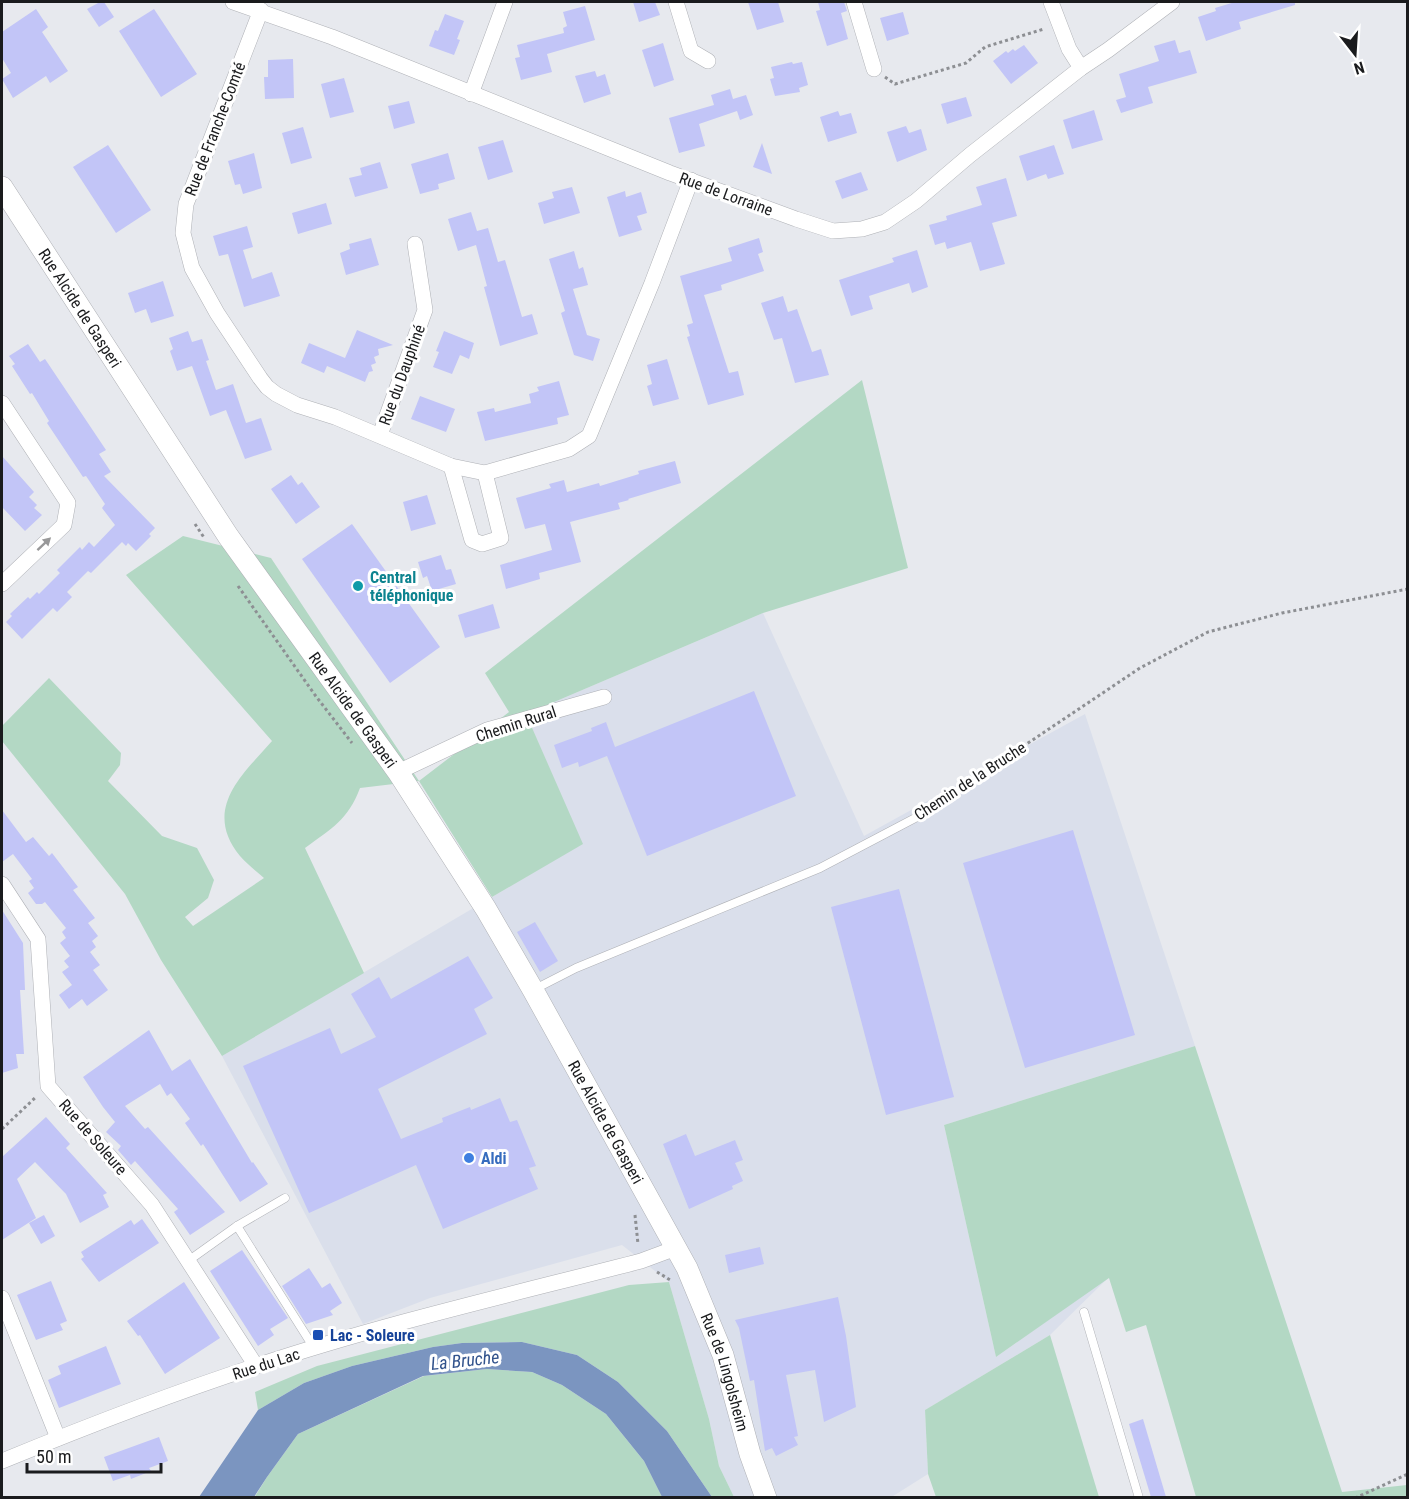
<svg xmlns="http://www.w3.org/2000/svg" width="1409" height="1499" viewBox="0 0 1409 1499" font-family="'Roboto Condensed',sans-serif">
<rect width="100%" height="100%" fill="#e7e9ee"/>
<path fill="#dadfeb" d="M763 613 864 836 1085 714 1195 1046 944 1125 996 1357 1109 1277 1050 1335 925 1410 928 1474 890 1498 734 1497 719 1466 709 1419 669 1282 622 1245 430 1298 363 1324 222 1056 582 844 526 714Z"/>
<g fill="#b3d8c4">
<path d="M862 380 908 568 763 613 526 714 583 844 492 897 419 781 360 788C348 820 332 828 305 848L364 973 222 1056 161 960 125 894 2 741V726L49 678 121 753 120 765 108 781 162 836 197 848 214 880 208 898 185 917 193 926 264 878C256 871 247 864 240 856 202 809 242 775 272 741L126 575 183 536 271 558 419 781 509 712 485 673Z"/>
<path d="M1195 1046 1342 1492 1407 1485V1497H1196L1146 1325 1126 1332 1109 1278 996 1357 944 1125Z"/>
<path d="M669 1282 709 1419 719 1466 734 1497H712L667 1431 618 1382 577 1355 522 1342 462 1343 433 1347 352 1366 304 1383 258 1410 255 1392 317 1366 629 1285Z"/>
<path d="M1050 1335 1099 1497H936L928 1474 925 1410Z"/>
<path d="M487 1369 532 1372 562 1385 606 1414 644 1461 662 1497 254 1498 267 1477 298 1434 424 1376Z"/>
</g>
<path fill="#7b95c0" d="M522 1342 577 1355 618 1382 667 1431 712 1497H662L644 1461 606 1414 562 1385 532 1372 487 1369 423 1376 298 1434 267 1477 254 1497H199L258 1410 304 1383 352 1366 433 1347 462 1343Z"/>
<g fill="#c2c5f7">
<path d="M100 2H104L114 17 99 27 87 9Z"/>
<path d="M633 2H655L660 15 639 22Z"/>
<path d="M748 2H778L784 22 757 30Z"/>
<path d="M818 2H844L847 11 841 13 848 39 827 46 816 11 820 10Z"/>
<path d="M1235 2H1295V5L1239 22 1241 29 1206 41 1198 17 1216 11 1215 8Z"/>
<path d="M585 6 595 40 547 54 552 72 521 80 515 58 520 57 517 45 564 33 563 28 567 26 563 12Z"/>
<path d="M36 9 48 27 42 32 68 71 50 83 46 76 13 98 2 79 11 73 2 58V32Z"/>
<path d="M154 9 197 74 161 97 119 31Z"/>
<path d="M903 12 909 34 887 41 880 18Z"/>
<path d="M445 14 464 21 457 39 460 40 454 55 429 46 435 30 438 31Z"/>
<path d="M1175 40 1179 53 1190 50 1197 73 1148 87 1153 103 1121 113 1116 100 1126 97 1119 74 1159 61 1154 46Z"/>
<path d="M663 43 674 80 654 87 642 50Z"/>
<path d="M1024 45 1038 63 1011 84 993 61 1006 51 1008 53 1013 49 1015 51Z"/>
<path d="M293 59 294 98 265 99 264 77H268V60Z"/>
<path d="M792 62 793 64 802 62 808 85 799 88 800 92 775 96 770 79 774 78 771 67Z"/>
<path d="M595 71 597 77 605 74 611 94 584 103 575 76Z"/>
<path d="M344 78 354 112 330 118 321 84Z"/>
<path d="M730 89 733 99 746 95 753 115 740 120 737 111 699 124 705 146 679 153 669 118 714 105 711 95Z"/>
<path d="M966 97 972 116 947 124 941 104Z"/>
<path d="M409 101 415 123 394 129 388 106Z"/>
<path d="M1094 110 1103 140 1072 149 1063 120Z"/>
<path d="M838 111 840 116 851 113 857 133 828 142 820 117Z"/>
<path d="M906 126 909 133 921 129 927 150 897 162 887 132Z"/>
<path d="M303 127 312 158 291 164 282 133Z"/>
<path d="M503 140 513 172 488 180 478 147Z"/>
<path d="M762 143 772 174 753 167Z"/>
<path d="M108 145 151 210 116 233 73 167Z"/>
<path d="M1054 145 1064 174 1048 179 1046 174 1027 181 1019 156Z"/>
<path d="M254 153 262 188 243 194 240 184 235 185 228 161Z"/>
<path d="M448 153 455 179 438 184 439 189 420 194 411 164Z"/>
<path d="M380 162 388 188 355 197 349 178 362 175 360 168Z"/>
<path d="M861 172 868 190 842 199 835 181Z"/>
<path d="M1006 178 1017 216 992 223 1005 264 980 271 971 242 947 249 945 242 935 245 929 225 947 220 946 216 982 205 976 187Z"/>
<path d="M572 187 580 213 544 224 538 203 554 198 552 192Z"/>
<path d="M625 191 626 197 641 192 647 213 637 216 642 230 619 237 607 197Z"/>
<path d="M326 203 332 224 298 234 292 213Z"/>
<path d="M471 212 477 231 488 228 498 262 505 260 522 317 532 314 538 334 500 346 484 287 487 286 476 245 458 251 448 219Z"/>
<path d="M247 226 253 247 243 250 252 279 272 272 280 296 244 307 228 254 219 256 213 236Z"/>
<path d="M371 238 379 265 346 275 340 253 350 249 349 244Z"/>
<path d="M759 238 763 252 758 254 764 271 721 285 722 290 704 295 729 373 738 371 744 395 708 405 687 337 690 336 687 325 693 323 680 276 732 261 728 248Z"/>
<path d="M917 250 928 287 912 293 909 283 869 296 873 309 851 316 839 280 894 262 892 258Z"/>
<path d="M574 251 579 269 583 267 588 285 573 289 587 335 600 339 593 361 574 355 561 313 565 311 549 259Z"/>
<path d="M163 281 174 316 151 323 146 309 135 313 128 293Z"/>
<path d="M783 296 788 312 797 309 812 352 821 349 829 375 795 383 782 338 774 340 761 303Z"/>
<path d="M357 330 393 345 378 349 379 355 374 357 376 363 371 365 373 371 369 372 365 382 327 366 324 373 301 363 309 343 345 358Z"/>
<path d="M188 331 192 342 202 339 209 360 206 361 216 390 233 384 246 423 261 418 272 450 245 459 226 410 210 416 192 366 177 371 170 351 173 349 169 338Z"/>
<path d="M444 331 474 343 469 359 460 355 452 374 433 367 439 352 436 351Z"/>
<path d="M28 344 40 362 45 359 106 450 99 454 111 472 104 476 155 528 149 534 151 536 136 551 128 543 126 546 122 542 91 573 88 571 67 592 72 597 57 612 53 608 22 639 6 622 12 616 10 614 28 597 30 599 37 592 39 594 60 573 57 570 80 547 82 550 89 542 94 547 115 525 102 508 105 504 86 476 83 477 47 423 49 421 32 393 30 394 12 366 15 364 9 356Z"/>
<path d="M667 359 679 399 653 406 647 386 652 384 647 365Z"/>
<path d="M559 381 569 415 557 418 558 424 485 441 477 412 494 408 495 412 531 403 529 394 539 391 537 387Z"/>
<path d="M420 396 455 409 446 432 411 419Z"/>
<path d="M2 456 34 492 29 497 37 505 34 508 42 515 25 531 2 507Z"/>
<path d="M675 461 681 483 628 499 629 500 618 503 620 509 570 522 581 562 539 573 540 579 506 589 500 565 552 550 545 524 525 529 516 498 551 488 549 484 564 480 567 492 599 483 600 486 639 474 638 471Z"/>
<path d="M291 475 298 485 302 482 320 507 296 524 271 489Z"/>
<path d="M427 495 436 524 411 531 403 502Z"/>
<path d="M352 524 440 647 390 683 302 559Z"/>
<path d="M441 555 446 570 451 569 456 584 432 591 427 576 423 578 418 562Z"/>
<path d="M493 604 500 628 465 638 458 615Z"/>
<path d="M754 691 796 796 647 856 607 756 579 767 578 762 562 768 554 745 592 731 591 728 606 722 615 747Z"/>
<path d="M2 810 26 842 33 837 49 856 52 853 78 887 73 890 95 918 88 923 98 936 92 941 96 947 90 952 100 965 93 970 108 990 87 1006 82 999 69 1009 59 995 72 985 62 972 69 967 64 961 70 956 60 943 66 938 62 932 66 928 45 902 42 904H36L28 893 34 888 29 881 32 879 13 854 2 862Z"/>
<path d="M1073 830 1135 1035 1025 1068 963 863Z"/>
<path d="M899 889 954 1097 886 1115 831 907Z"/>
<path d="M2 910 23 943 25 990H20L24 1054H16L18 1068 2 1073Z"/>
<path d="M535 922 558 961 540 972 517 932Z"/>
<path d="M468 956 493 998 474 1009 487 1034 378 1089 401 1139 443 1122 442 1118 470 1107 471 1110 500 1098 510 1122 517 1120 536 1166 529 1168 538 1189 443 1229 416 1165 309 1213 243 1066 330 1028 341 1054 376 1037 351 994 379 977 391 999Z"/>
<path d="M149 1030 172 1071 190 1059 252 1163 253 1162 268 1184 240 1202 203 1144 201 1146 185 1123 190 1119 171 1093 167 1096 160 1084 125 1106 145 1129 148 1127 225 1212 190 1235 174 1212 178 1209 135 1161 131 1165 118 1150 121 1146 106 1132 115 1122 103 1107 83 1077Z"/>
<path d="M46 1117 70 1144 66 1148 107 1193 103 1195 109 1207 80 1223 66 1194 35 1162 17 1179 36 1218 2 1240V1157Z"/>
<path d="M686 1134 695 1156 735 1140 743 1160 735 1163 743 1181 732 1186 733 1189 689 1209 663 1144Z"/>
<path d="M44 1215 55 1236 41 1244 29 1223Z"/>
<path d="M142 1219 159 1243 99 1282 81 1259 84 1257 81 1252 131 1220 134 1225Z"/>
<path d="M760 1247 764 1264 729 1273 725 1255Z"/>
<path d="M242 1250 288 1318 270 1329 274 1335 258 1346 210 1271Z"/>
<path d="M309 1268 322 1288 330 1283 342 1303 330 1311 333 1315 306 1324 282 1286Z"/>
<path d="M51 1281 67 1321 60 1324 63 1330 36 1340 17 1295Z"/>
<path d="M184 1282 220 1338 165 1374 140 1335 138 1336 127 1321Z"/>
<path d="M838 1297 846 1336 856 1407 824 1422 815 1370 786 1375 798 1436 794 1437 798 1445 776 1456 772 1448 765 1451 754 1380 750 1381 739 1328 735 1320Z"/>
<path d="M106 1346 121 1384 59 1408 48 1380 61 1374 58 1366Z"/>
<path d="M1143 1419 1166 1497H1151L1129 1424Z"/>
<path d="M159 1437 168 1461 149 1468 151 1471 131 1479 130 1475 113 1481 104 1457Z"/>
</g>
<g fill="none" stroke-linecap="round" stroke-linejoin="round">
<g stroke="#afb1b6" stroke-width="9">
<g id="lane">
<path d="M535 989 576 968 820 868 919 816"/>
<path d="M237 1226 314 1348"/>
<path d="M188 1261 237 1226 285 1198"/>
<path d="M1084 1312 1139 1498"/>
</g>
</g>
<g stroke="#afb1b6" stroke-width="16">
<g id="street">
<path d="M233 2 332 37 670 173 796 219 833 231 862 229 885 222 916 201 970 155 1081 68 1108 50 1172 2"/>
<path d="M676 2 691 51 708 61"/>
<path d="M854 2 874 69"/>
<path d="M1051 2 1069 49 1081 68"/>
<path d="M261 10 186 204 183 233 192 268 217 313 260 378 267 387 276 394 297 405 335 417 451 466 485 473 569 449 589 436 652 283 691 180"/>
<path d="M471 94 505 2"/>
<path d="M2 403 68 503 64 525 2 584"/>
<path d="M380 435 425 310 415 244"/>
<path d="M451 466 472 540 482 544 501 538 485 473"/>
<path d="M398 772 487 730 604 697"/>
<path d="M2 884 38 939 48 1086 152 1205 256 1366"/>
<path d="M2 1298 58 1438"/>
<path d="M2 1461C85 1427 170 1394 256 1366 382 1324 513 1294 641 1261L676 1248"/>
</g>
</g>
<g stroke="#afb1b6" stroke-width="22">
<g id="secondary">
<path id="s1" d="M2 187 228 536 398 772 486 909 533 990 687 1268 723 1355 750 1454 766 1498"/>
</g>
</g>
<g stroke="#8d8f93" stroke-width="3" stroke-dasharray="3 3" stroke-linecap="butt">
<path d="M885 77 895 84 966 63 985 47 1044 29"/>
<path d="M195 524 205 539"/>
<path d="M238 586 315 695 352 743"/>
<path d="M928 810 1140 668 1208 632 1282 613 1408 589"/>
<path d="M2 1129 36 1097"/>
<path d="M635 1215 638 1244"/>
<path d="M657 1272 672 1281"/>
<path d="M1355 1498 1408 1474"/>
</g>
<use href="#lane" stroke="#fff" stroke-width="8"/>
<use href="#street" stroke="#fff" stroke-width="15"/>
<use href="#secondary" stroke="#fff" stroke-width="21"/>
</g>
<defs><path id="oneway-solid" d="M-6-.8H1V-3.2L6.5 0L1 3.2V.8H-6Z" transform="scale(1.5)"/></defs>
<use fill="#989899" href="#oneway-solid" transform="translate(44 544) rotate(-43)"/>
<circle fill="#0f9aa8" stroke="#fff" stroke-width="2" cx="358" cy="586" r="6"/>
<circle fill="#3f7fe0" stroke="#fff" stroke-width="2" cx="469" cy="1158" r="6"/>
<rect fill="#1a4fb4" stroke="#fff" stroke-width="2" x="312" y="1329" width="12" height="12" rx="3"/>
<g text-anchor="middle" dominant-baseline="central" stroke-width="6" stroke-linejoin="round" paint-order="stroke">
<g font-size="16" fill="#1a1b1d" stroke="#fff">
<text transform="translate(215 129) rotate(-69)">Rue de Franche-Comté</text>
<text transform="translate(726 194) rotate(20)">Rue de Lorraine</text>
<text stroke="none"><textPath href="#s1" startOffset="144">Rue Alcide de Gasperi</textPath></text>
<text transform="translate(402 375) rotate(-70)">Rue du Dauphiné</text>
<text stroke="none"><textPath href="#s1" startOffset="630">Rue Alcide de Gasperi</textPath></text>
<text transform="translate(516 724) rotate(-18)">Chemin Rural</text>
<text transform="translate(970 781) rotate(-33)">Chemin de la Bruche</text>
<text stroke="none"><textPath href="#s1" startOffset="1114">Rue Alcide de Gasperi</textPath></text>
<text transform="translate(93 1137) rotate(49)">Rue de Soleure</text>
<text transform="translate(266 1364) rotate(-18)">Rue du Lac</text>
<text stroke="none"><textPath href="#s1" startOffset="1392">Rue de Lingolsheim</textPath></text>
</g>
<g font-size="16" font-weight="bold" fill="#0d838f" stroke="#fff" text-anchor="start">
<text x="370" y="577">Central<tspan x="370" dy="18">téléphonique</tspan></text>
</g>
<g font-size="16" font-weight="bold" fill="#366cbe" stroke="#fff" text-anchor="start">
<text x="481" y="1158">Aldi</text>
</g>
<g font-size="16" font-weight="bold" fill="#164399" stroke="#fff" text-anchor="start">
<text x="330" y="1335">Lac - Soleure</text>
</g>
<g font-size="18" font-style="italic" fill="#32538c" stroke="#fff">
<text transform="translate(465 1360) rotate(-6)">La Bruche</text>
</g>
</g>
<rect width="1409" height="1499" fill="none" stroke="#1a1b1d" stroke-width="6"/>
<g transform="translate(1355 54) rotate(163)" stroke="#ffffff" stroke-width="4.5" paint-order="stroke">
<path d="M0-4.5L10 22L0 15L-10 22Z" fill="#1a1b1d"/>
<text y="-9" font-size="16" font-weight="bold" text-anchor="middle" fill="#1a1b1d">N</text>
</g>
<path d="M27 1463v9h134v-9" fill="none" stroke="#1a1b1d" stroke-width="3"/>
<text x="36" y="1463" font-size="18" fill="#1a1b1d" stroke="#ffffff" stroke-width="4.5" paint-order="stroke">50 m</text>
</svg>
